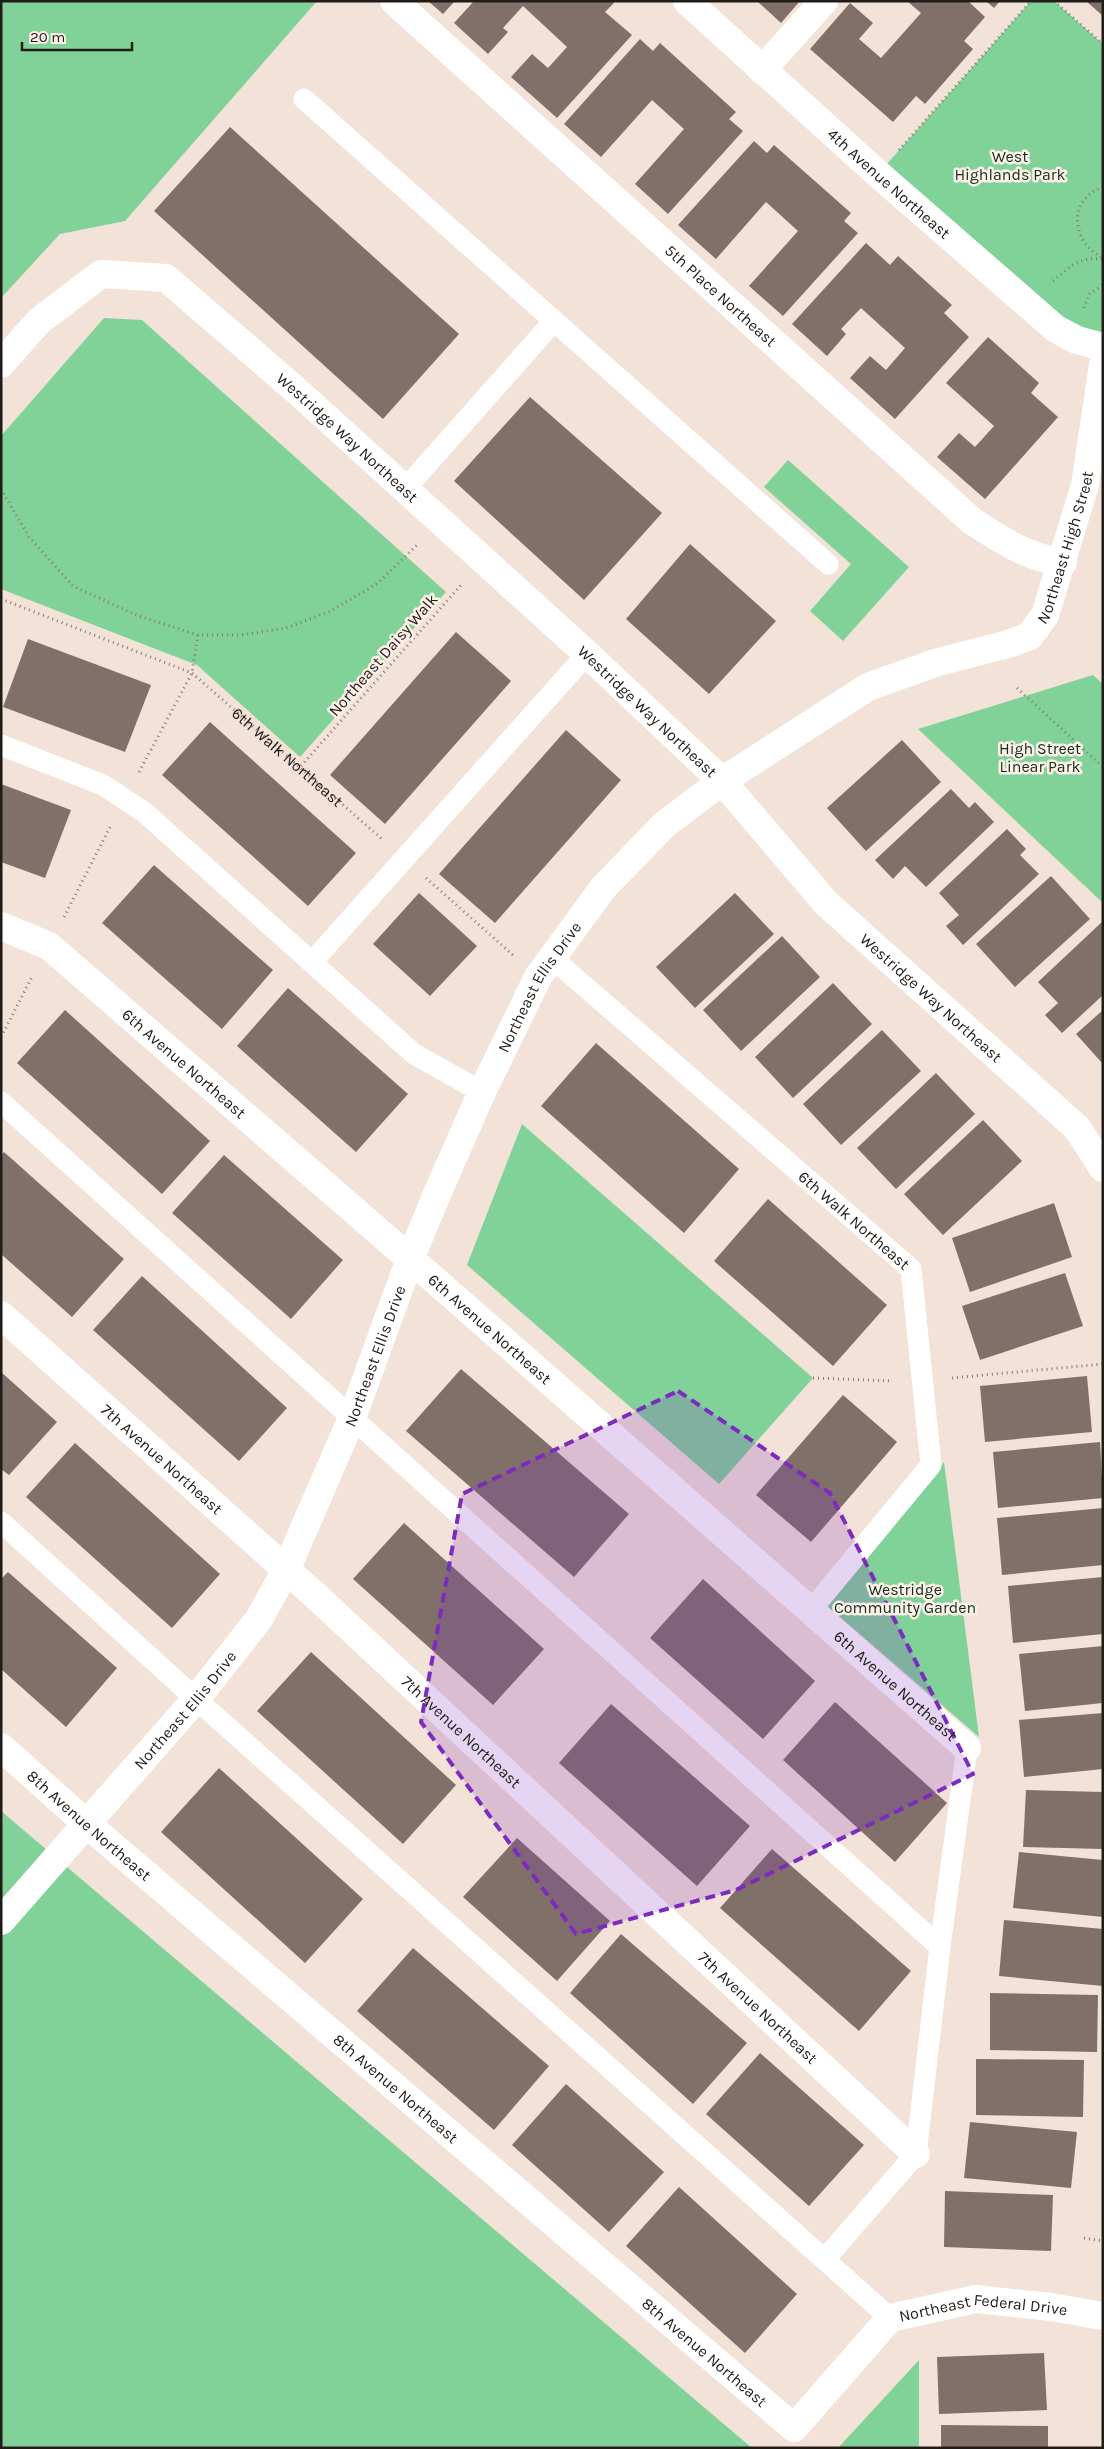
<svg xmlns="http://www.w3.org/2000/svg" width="1104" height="2449" viewBox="0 0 1104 2449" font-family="Karla,sans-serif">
<rect width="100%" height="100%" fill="#f3e2d8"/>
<g fill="#81d299">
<path d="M1 1H317L125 221 60 234 1 298Z"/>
<path d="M1031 1H1054L1103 44V347L1077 340 878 174Z"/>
<path d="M104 318 142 320 446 592 300 757 197 665 1 589V436Z"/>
<path d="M788 460 909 567 843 641 810 611 851 564 764 487Z"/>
<path d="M1093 675 1103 684V903L918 729Z"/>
<path d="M522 1124 813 1378 719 1484 467 1265Z"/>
<path d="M944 1462 979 1737 826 1605Z"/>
<path d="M1 1811 752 2448H1Z"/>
<path d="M919 2360V2448H838Z"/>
</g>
<g fill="#81706a">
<path d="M428 1H455L443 14Z"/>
<path d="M474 1H612L614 3 605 12 632 35 557 118 511 77 532 54 548 68 567 47 523 6 503 28 508 32 488 54 454 23Z"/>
<path d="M757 1H800L781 23Z"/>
<path d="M907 1H968L985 17 964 41 973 49 925 104 916 96 893 122 810 49 850 3 873 23 859 39 881 58 921 13Z"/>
<path d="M986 1H1000L994 8Z"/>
<path d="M1086 1H1103V16Z"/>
<path d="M640 39 653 51 660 43 736 112 729 119 743 131 668 214 635 184 684 129 652 100 601 157 564 124Z"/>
<path d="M230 127 459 334 383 419 154 211Z"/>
<path d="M754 141 767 153 774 145 851 213 844 221 858 233 783 316 749 286 798 231 766 202 716 259 678 225Z"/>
<path d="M866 243 890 265 898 256 952 305 944 313 969 337 895 419 850 378 870 356 886 370 905 348 861 308 841 329 846 334 827 356 792 324Z"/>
<path d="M988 337 1039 383 1031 393 1058 417 985 499 937 457 959 433 975 447 994 426 946 383Z"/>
<path d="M530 397 662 513 584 600 454 481Z"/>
<path d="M690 544 776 621 709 694 626 619Z"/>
<path d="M456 632 511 681 385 824 330 775Z"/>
<path d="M28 639 151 685 125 752 3 707Z"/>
<path d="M210 722 356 853 308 906 162 775Z"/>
<path d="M566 730 621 780 495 923 439 874Z"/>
<path d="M902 740 941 782 866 851 827 808Z"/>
<path d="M1 784 71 810 45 878 1 862Z"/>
<path d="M951 789 969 808 975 802 994 822 926 887 905 866 893 879 875 860Z"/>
<path d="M1007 829 1026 849 1020 855 1039 874 963 945 946 926 959 915 939 893Z"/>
<path d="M154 865 273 970 222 1029 102 923Z"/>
<path d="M1051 876 1090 919 1015 987 976 944Z"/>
<path d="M419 893 477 946 430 996 373 944Z"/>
<path d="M735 893 774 934 695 1008 656 967Z"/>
<path d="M1103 921V995L1062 1033 1045 1015 1058 1003 1038 982Z"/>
<path d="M782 936 820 977 741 1051 703 1010Z"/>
<path d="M833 983 872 1024 793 1098 755 1057Z"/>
<path d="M288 988 408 1094 356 1152 237 1046Z"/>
<path d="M65 1010 210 1141 162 1194 17 1063Z"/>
<path d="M1103 1010V1064L1076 1034Z"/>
<path d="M882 1030 921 1071 841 1145 803 1104Z"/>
<path d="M596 1043 739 1169 684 1233 541 1106Z"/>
<path d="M936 1073 975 1114 896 1189 857 1148Z"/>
<path d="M983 1120 1022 1161 943 1235 904 1194Z"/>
<path d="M4 1152 124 1259 72 1317 1 1254V1156Z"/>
<path d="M224 1155 343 1260 291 1319 172 1213Z"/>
<path d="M768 1199 887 1305 833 1366 714 1261Z"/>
<path d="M1054 1203 1072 1257 970 1292 952 1238Z"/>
<path d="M1065 1273 1083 1326 980 1360 962 1306Z"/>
<path d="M142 1276 287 1408 239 1461 93 1330Z"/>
<path d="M461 1369 629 1514 574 1577 406 1431Z"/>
<path d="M1 1372 57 1422 9 1475 1 1469Z"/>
<path d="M1087 1376 1092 1432 985 1442 980 1386Z"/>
<path d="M843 1395 897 1442 811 1542 756 1495Z"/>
<path d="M1100 1442 1103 1498 998 1508 993 1452Z"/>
<path d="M75 1443 220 1574 172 1628 26 1497Z"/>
<path d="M1103 1508V1565L1002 1575 997 1518Z"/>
<path d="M404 1523 544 1649 493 1705 353 1579Z"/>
<path d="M8 1572 117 1668 66 1727 1 1669V1579Z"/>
<path d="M1103 1577V1634L1013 1643 1008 1586Z"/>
<path d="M703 1579 815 1681 763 1739 650 1638Z"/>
<path d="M1103 1646V1703L1025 1711 1019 1654Z"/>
<path d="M311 1652 456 1785 403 1844 257 1711Z"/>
<path d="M835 1702 947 1803 895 1862 783 1760Z"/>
<path d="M611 1704 750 1826 697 1886 559 1763Z"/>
<path d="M1103 1713V1769L1024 1777 1019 1720Z"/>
<path d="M219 1768 363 1899 305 1963 161 1832Z"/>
<path d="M1026 1790 1103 1792V1849L1023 1847Z"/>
<path d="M517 1838 610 1921 557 1981 463 1897Z"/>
<path d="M772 1849 911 1971 859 2031 720 1908Z"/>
<path d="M1019 1852 1103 1860V1917L1013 1908Z"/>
<path d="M1004 1920 1103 1929V1986L999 1976Z"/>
<path d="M621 1934 747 2043 693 2104 570 1993Z"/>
<path d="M413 1948 549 2066 494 2130 357 2011Z"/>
<path d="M990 1993 1098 1995 1097 2052 990 2050Z"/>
<path d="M760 2053 864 2145 809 2206 706 2114Z"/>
<path d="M976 2059 1084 2060 1083 2117 976 2115Z"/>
<path d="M566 2084 664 2172 609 2232 512 2145Z"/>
<path d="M970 2122 1077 2132 1071 2188 964 2178Z"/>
<path d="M679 2187 797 2294 745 2353 626 2246Z"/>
<path d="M945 2191 1053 2195 1051 2251 944 2247Z"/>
<path d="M1044 2353 1047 2410 939 2414 937 2357Z"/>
<path d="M941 2425 1048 2426V2448H941Z"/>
</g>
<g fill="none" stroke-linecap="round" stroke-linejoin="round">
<g stroke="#847973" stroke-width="3" stroke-dasharray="1 4" stroke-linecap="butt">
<path d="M1054 1 1103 44"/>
<path d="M899 150 1031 1"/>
<path d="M1103 187C1066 200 1072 243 1103 258"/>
<path d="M1053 281C1071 266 1078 257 1102 259"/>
<path d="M1084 308 1089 294 1103 285"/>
<path d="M1 489 29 537 73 586 136 615 198 635H242L286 628 331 611 378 583 417 545"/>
<path id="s1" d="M1 599 192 673 382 839"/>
<path d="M1017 688 1103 767"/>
<path d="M301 766 461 585"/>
<path d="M139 772 192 673 198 635"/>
<path d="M426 878 513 955"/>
<path d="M64 917 110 827"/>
<path d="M1 1037 33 975"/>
<path d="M813 1378 893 1381"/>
<path d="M952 1378 1103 1364"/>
<path d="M1084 2238 1103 2241"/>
</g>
<g stroke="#fff" stroke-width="21">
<path d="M304 99 828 564"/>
<path d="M405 489 554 321"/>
<path d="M1 745 103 785 144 812 414 1054 482 1092"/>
<path id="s2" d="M552 958 911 1269 931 1465 812 1609"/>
<path d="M313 961 587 654"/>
<path d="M1 1102 940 1947"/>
<path d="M1 1522 196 1699 890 2318"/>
<path d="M825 2259 916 2154 940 1947 967 1748"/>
</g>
<g stroke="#fff" stroke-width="28">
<path id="s3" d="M394 1 972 521C1001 540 1028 558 1063 562"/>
<path id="s4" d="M687 1 878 174 1056 329 1077 340 1103 347"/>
<path d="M762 70 824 1"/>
<path id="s5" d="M1 364 39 321 101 274 166 278 297 391 587 654 722 781 826 903 1077 1128 1103 1168"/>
<path id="s6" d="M1 926 49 946 446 1290 967 1748"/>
<path id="s7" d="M1 1315 318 1598 916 2154"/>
<path id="s8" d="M1 1747 88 1825 794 2428 890 2318 976 2299 1051 2307 1103 2316"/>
<path id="s9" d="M1 1921 196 1699 259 1619 286 1570 352 1418 410 1259 440 1187 482 1092 538 977 603 888 664 825 722 781 868 687 935 663 1008 644 1030 636 1045 615 1085 485 1103 365"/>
</g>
</g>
<path fill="#7b2cbf" fill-opacity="0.2" stroke="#7b2cbf" stroke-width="4" stroke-dasharray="10 6" stroke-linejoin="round" d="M678 1391 830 1493 973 1774 736 1890 576 1934 421 1722 462 1494Z"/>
<g text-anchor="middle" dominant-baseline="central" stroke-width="5" stroke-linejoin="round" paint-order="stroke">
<g font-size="16" fill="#0e311b" stroke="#fdf0e8">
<text x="1010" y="156">West<tspan x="1010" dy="18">Highlands Park</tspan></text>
<text x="1040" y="748">High Street<tspan x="1040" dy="18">Linear Park</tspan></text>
<text x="905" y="1589">Westridge<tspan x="905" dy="18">Community Garden</tspan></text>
</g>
<g font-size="16" fill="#221c19" stroke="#fdf0e8">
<text stroke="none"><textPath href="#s4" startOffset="272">4th Avenue Northeast</textPath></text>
<text stroke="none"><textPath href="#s3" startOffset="440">5th Place Northeast</textPath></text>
<text stroke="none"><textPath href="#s5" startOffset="442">Westridge Way Northeast</textPath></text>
<text stroke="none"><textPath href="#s9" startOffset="1809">Northeast High Street</textPath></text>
<text transform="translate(383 655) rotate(-49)">Northeast Daisy Walk</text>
<text stroke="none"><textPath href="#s5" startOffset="848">Westridge Way Northeast</textPath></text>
<text stroke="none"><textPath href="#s1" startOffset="332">6th Walk Northeast</textPath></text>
<text stroke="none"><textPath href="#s9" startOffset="1090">Northeast Ellis Drive</textPath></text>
<text stroke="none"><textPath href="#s5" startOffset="1252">Westridge Way Northeast</textPath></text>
<text stroke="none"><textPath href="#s6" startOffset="231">6th Avenue Northeast</textPath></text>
<text stroke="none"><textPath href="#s2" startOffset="400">6th Walk Northeast</textPath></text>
<text stroke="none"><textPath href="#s6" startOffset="636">6th Avenue Northeast</textPath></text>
<text stroke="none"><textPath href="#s9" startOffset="685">Northeast Ellis Drive</textPath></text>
<text stroke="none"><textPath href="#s7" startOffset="216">7th Avenue Northeast</textPath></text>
<text stroke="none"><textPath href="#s6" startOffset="1176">6th Avenue Northeast</textPath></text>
<text stroke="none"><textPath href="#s9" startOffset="280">Northeast Ellis Drive</textPath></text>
<text stroke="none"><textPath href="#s7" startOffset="621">7th Avenue Northeast</textPath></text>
<text stroke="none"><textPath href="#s8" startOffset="118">8th Avenue Northeast</textPath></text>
<text stroke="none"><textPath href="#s7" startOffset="1026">7th Avenue Northeast</textPath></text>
<text stroke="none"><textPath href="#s8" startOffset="522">8th Avenue Northeast</textPath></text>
<text stroke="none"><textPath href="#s8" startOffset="1286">Northeast Federal Drive</textPath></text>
<text stroke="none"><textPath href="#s8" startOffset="928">8th Avenue Northeast</textPath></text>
</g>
</g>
<rect width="1104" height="2449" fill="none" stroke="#221c19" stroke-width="5"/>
<path d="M22 42v8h110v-8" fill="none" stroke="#221c19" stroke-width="2.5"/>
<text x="30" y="42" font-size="15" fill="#221c19" stroke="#fdf0e8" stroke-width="4" paint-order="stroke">20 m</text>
</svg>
